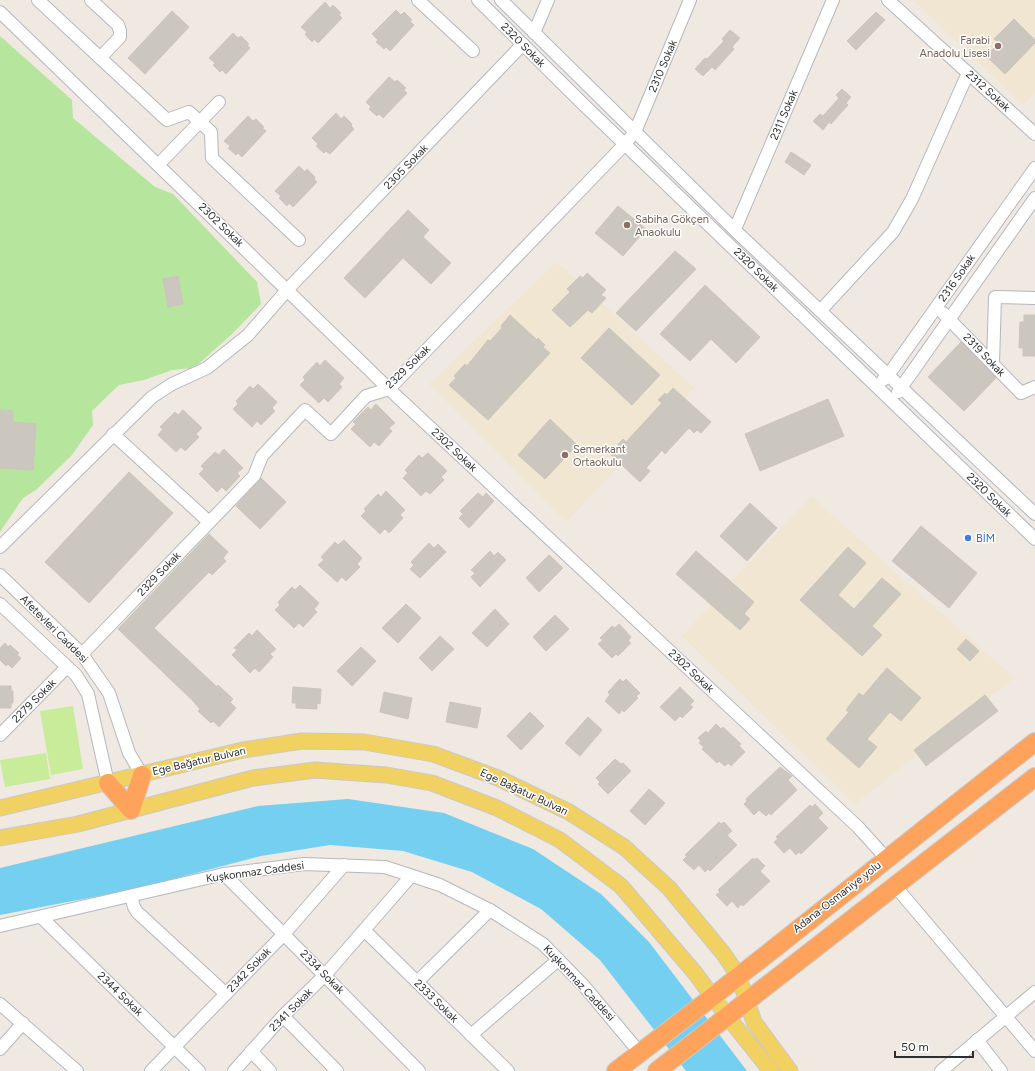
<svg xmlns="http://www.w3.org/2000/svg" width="1035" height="1071" viewBox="0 0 1035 1071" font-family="Figtree,sans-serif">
<rect width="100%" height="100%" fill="#efe9e1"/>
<g fill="#f0e6d1">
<path d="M913 0H1035V92L1023 105Z"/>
<path d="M557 262 694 388 566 522 429 384Z"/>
<path d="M811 496 1014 678 855 804 682 636Z"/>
</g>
<path fill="#b6e59e" d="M0 36 72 100 73 118 155 187 173 194 257 282 261 304 232 334 194 368 172 370 144 380 119 385 92 411 93 425 72 455 36 490 23 498 0 532Z"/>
<g fill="#c9ec9a">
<path d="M73 706 83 769 51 775 40 711Z"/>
<path d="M46 753 50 779 5 787 0 760Z"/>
</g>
<path fill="#75cff0" d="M348 799 444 813 533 849 601 894 649 942 747 1071H686L600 960 541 909 472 872 403 851 330 845 261 856 135 889 0 915V868L258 806Z"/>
<g fill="#cbc7bf" stroke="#cbc5ba">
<path d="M325 2 330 8 333 5 341 13 339 15 342 18 318 43 314 39 312 42 305 34 307 32 301 27Z"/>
<path d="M396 10 401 15 404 12 412 20 410 22 414 25 390 51 386 47 384 49 376 42 378 40 372 34Z"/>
<path d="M172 11 189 27 145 74 128 58Z"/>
<path d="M876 12 885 20 856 50 847 41Z"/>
<path d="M1014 19 1035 40V43L1005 74 986 56 999 43 994 39Z"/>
<path d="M730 30 740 38 732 47 734 49 715 70 712 67 703 76 695 69 705 58 707 59 724 41 722 39Z"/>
<path d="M233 33 238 38 241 36 249 44 247 45 250 48 226 74 222 70 220 72 213 65 215 63 209 58Z"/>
<path d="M389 77 395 82 397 80 406 88 404 90 407 93 383 118 379 114 377 116 369 109 371 107 366 102Z"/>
<path d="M842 89 851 97 846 103 848 105 831 124 829 122 823 130 813 121 820 114 823 116 839 98 836 95Z"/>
<path d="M336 113 341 119 344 116 352 124 351 126 354 129 330 154 326 151 324 153 316 146 318 144 312 138Z"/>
<path d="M248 116 253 121 256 119 264 127 262 128 266 131 242 157 238 153 236 155 228 148 230 146 224 141Z"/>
<path d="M791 152 811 165 804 175 785 162Z"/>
<path d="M299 166 305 172 307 169 315 177 314 179 317 182 293 207 289 203 287 206 279 198 281 196 275 191Z"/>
<path d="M618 206 646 229 623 256 595 233Z"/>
<path d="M408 210 429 230 423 237 451 263 431 284 403 258 365 298 344 278Z"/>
<path d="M675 251 696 269 636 331 616 313Z"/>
<path d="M587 273 606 290 601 295 606 298 592 313 588 310 570 327 552 310 570 292 567 289 580 276 583 278Z"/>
<path d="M178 276 183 304 168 307 163 279Z"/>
<path d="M705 285 760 337 736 363 711 339 690 361 660 334Z"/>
<path d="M510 315 537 340 538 338 545 345 543 347 550 353 488 420 449 385 456 378 454 376 465 364 467 366 488 340 490 341 502 328 501 326Z"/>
<path d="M1024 315H1035V356H1023V348H1019L1020 322H1024Z"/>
<path d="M609 328 660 375 632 405 581 358Z"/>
<path d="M961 342 996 378 964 411 928 377Z"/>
<path d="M325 360 344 378 339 384 342 387 328 402 324 398 319 403 300 385 305 380 303 377 317 362 320 366Z"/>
<path d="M258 384 277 402 272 408 275 411 261 425 257 421 252 427 233 409 238 404 236 401 250 386 253 389Z"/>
<path d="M673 388 711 422 701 433 697 430 694 433 689 428 665 454 662 450 646 468 650 471 640 482 610 454 623 439 626 442 662 403 658 400 665 393 667 395Z"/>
<path d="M828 399 844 436 760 471 745 434Z"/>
<path d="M376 404 395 423 389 428 392 431 379 446 374 442 370 447 351 429 356 424 353 422 368 407 371 410Z"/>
<path d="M0 410 13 411V422L36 424 33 470 0 468Z"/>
<path d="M183 410 202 428 196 434 199 437 185 451 181 447 176 452 158 435 163 429 160 427 175 412 178 415Z"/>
<path d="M550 419 577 445 545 479 518 455Z"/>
<path d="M224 449 243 468 237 473 240 476 226 491 222 487 217 492 199 474 204 469 201 466 215 452 219 455Z"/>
<path d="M428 453 447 471 441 477 444 480 430 494 426 491 421 496 403 478 408 473 405 470 419 455 422 458Z"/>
<path d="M129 472 173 513 89 603 45 562Z"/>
<path d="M261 478 286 502 260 529 236 506Z"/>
<path d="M386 491 405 510 400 515 403 518 389 533 385 529 380 534 361 516 366 511 364 509 378 494 381 497Z"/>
<path d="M478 493 483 497 486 493 494 501 469 528 459 518 463 514 460 511Z"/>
<path d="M750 503 777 528 747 561 720 536Z"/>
<path d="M921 526 977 573 949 608 892 561Z"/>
<path d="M209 534 228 552 223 558 226 561 212 575 209 572 154 628 217 687 218 685 233 699 230 702 236 708 219 727 213 721 211 723 198 711 200 709 192 700 118 629Z"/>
<path d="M344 540 362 558 357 564 360 567 346 581 342 577 337 582 318 565 324 560 321 557 335 542 338 545Z"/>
<path d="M429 543 434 548 438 544 446 552 420 578 410 569 414 565 411 562Z"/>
<path d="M848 547 866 563 838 595 854 609 882 578 901 594 872 626 882 635 862 656 800 600Z"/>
<path d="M490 551 494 556 498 552 506 560 480 587 471 577 475 573 471 570Z"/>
<path d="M696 551 754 602 744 614 750 619 740 630 676 574Z"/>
<path d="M549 555 563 568 539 592 526 578Z"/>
<path d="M300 585 319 603 314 609 317 612 303 627 299 623 294 628 275 610 280 605 278 602 292 587 295 590Z"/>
<path d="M406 604 421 618 398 643 382 628Z"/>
<path d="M495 609 509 624 487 647 472 633Z"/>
<path d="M555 615 569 629 546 651 533 637Z"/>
<path d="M619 624 631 637 628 641 631 643 618 656 616 654 612 658 598 644 603 640 600 638 612 626 615 628Z"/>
<path d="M257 630 276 649 270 654 273 657 259 672 255 668 250 673 232 655 237 650 234 648 249 633 252 636Z"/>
<path d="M440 636 454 649 432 671 419 658Z"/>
<path d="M966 639 979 651 970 661 957 649Z"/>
<path d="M5 643 8 647 10 645 19 653 17 655 21 658 12 668 8 664 6 666 0 660V648Z"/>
<path d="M361 647 376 661 352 686 337 671Z"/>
<path d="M887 668 921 698 901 721 890 712 867 739 877 747 859 768 826 739 849 712 846 710 859 693 863 696Z"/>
<path d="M620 679 623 682 626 679 640 693 636 696 638 698 624 712 622 710 619 714 605 701 610 695 608 692Z"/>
<path d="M0 686H11V691H13V703H11V708H0Z"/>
<path d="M293 687 321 689 320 704 317 703V709L296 708V703H292Z"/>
<path d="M680 687 694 701 690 705 693 707 682 718 680 716 675 721 660 707Z"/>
<path d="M384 692 412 698 408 719 380 712Z"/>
<path d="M985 695 998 711 926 766 914 750Z"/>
<path d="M450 702 481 708 477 728 446 722Z"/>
<path d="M530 712 544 726 521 750 507 736Z"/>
<path d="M588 717 602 730 580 756 565 743Z"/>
<path d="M716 724 721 729 723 727 741 744 739 746 745 752 731 766 728 763 725 766 719 761 717 763 702 749 704 747 699 743 701 741 698 738 706 731 708 733Z"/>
<path d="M615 759 621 764 623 763 631 771 608 794 598 784 600 782 596 778Z"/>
<path d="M780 767 792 776 788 780 797 790 771 815 769 813 766 816 759 810 754 815 744 804 747 801 746 799Z"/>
<path d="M649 789 665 803 645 825 630 811Z"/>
<path d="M815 804 823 813 818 818 828 828 801 854 799 852 796 855 790 848 784 853 774 842 778 839 776 837 810 805 812 807Z"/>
<path d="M719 822 721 824 724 822 732 831 727 835 737 845 710 871 708 869 705 872 699 865 694 870 683 860 687 856 685 855Z"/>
<path d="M753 858 754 860 757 858 765 866 760 871 770 881 743 906 741 904 738 908 732 901 727 906 716 895 720 892 718 890Z"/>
</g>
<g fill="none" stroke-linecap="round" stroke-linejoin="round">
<g stroke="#b4b7c1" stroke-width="14">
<g id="minor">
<path d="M38 0 167 120 189 112 211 132 212 158 299 240"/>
<path d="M91 0 118 25 120 31V37L100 58"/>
<path d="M418 0 473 51"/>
<path d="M478 0 584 105 1035 539"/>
<path d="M501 0 741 236 1035 514"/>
<path d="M888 0 1035 134"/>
<path d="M0 12 389 389 858 827 886 858"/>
<path d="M534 33 548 0"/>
<path d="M158 165 219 102"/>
<path d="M735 229 833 0"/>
<path d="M821 310 893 232 912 199 968 73"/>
<path d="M943 313 1021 393 1035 387"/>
<path d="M993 363 995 297 1035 298"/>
<path d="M883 380 889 374 1035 168"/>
<path d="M898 392 1035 198"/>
<path d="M113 434 209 522"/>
<path d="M0 547 152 397 172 384 207 368 248 335 288 289 523 44"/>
<path d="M0 575 82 654 109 693 129 753 142 775"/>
<path d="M0 604 76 675 88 694 108 783"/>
<path d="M82 654 254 476 262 456 305 410 331 434 366 396 389 389 625 144 635 132 690 0"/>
<path d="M0 735 67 667"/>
<path d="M224 874 419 1071"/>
<path d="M895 886 1035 1051"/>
<path d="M131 896 134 907 137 912 226 994"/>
<path d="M41 917 199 1071"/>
<path d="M0 926 224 874 304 864 385 867 440 885 490 910 543 944 584 986 640 1053"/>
<path d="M364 930 508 1071"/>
<path d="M417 982 490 910"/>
<path d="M0 1004 77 1071"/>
<path d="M283 1016 337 1071"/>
<path d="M471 1035 558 960"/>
<path d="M977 1040 1001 1071"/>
<path d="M0 1049 23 1023"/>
<path d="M251 1051 270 1071"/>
<path d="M151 1071 284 934 344 865"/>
<path d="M234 1071 283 1016 325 975 411 876"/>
<path d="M941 1071 1035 992"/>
</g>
</g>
<g stroke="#c9c9c9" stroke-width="17">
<g id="major">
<path d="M0 808 243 750 302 741 364 742 433 754 498 778 569 812 624 847 669 888 723 953 738 975 754 1022 790 1071"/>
<path d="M0 838 78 824 253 778 315 770 386 775 432 783 497 808 560 840 621 886 695 973 727 1016 771 1071"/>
</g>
</g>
<g stroke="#c9c9c9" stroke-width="20">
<g id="highway">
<path d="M108 783 131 810 142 775"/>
<path d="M616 1071C758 964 895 851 1035 742"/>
<path d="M657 1071 1035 777"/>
</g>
</g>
<use href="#minor" stroke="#fff" stroke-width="12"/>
<use href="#major" stroke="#f2d163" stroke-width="15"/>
<use href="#highway" stroke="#ffa35c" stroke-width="18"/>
</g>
<g fill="#8d6e63" stroke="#fff" stroke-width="1.5">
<circle cx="998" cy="46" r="4"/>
<circle cx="627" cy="225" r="4"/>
<circle cx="565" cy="455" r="4"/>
</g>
<circle fill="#3f7fe0" stroke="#fff" stroke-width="1.5" cx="968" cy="538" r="4"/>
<g text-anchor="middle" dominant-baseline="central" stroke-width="3" stroke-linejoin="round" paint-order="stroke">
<g font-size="11" fill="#785e54" stroke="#fff" text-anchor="start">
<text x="990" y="40" text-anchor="end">Farabi<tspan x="990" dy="13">Anadolu Lisesi</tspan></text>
<text x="635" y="219">Sabiha Gökçen<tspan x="635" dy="13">Anaokulu</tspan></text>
<text x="573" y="449">Semerkant<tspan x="573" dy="13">Ortaokulu</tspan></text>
</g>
<g font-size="11" fill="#2e2e2e" stroke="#fff">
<text transform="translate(523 45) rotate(45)">2320 Sokak</text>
<text transform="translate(663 66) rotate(-67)">2310 Sokak</text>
<text transform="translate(988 91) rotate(42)">2312 Sokak</text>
<text transform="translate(784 115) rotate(-67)">2311 Sokak</text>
<text transform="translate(406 167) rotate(-46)">2305 Sokak</text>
<text transform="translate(221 225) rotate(44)">2302 Sokak</text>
<text transform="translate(756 270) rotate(44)">2320 Sokak</text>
<text transform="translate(957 278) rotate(-55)">2316 Sokak</text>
<text transform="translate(984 355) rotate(46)">2319 Sokak</text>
<text transform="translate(408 367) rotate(-44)">2329 Sokak</text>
<text transform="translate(454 450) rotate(43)">2302 Sokak</text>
<text transform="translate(989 495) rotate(44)">2320 Sokak</text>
<text transform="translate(159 574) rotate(-46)">2329 Sokak</text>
<text transform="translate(54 629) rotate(45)">Afetevleri Caddesi</text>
<text transform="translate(691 671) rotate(43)">2302 Sokak</text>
<text transform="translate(34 701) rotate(-45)">2279 Sokak</text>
<text transform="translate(199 761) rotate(-13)">Ege Bağatur Bulvarı</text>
<text transform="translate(524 792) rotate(25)">Ege Bağatur Bulvarı</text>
<text transform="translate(255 872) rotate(-8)">Kuşkonmaz Caddesi</text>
<text transform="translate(837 897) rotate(-38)">Adana-Osmaniye yolu</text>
<text transform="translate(249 970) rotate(-46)">2342 Sokak</text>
<text transform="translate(322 972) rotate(45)">2334 Sokak</text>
<text transform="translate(579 983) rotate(47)">Kuşkonmaz Caddesi</text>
<text transform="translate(120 994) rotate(44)">2344 Sokak</text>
<text transform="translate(436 1001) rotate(44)">2333 Sokak</text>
<text transform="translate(291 1010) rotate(-45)">2341 Sokak</text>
</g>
<g font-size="11" fill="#366cbe" stroke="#fff" text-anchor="start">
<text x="976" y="538">BİM</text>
</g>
</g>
<path d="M895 1051v6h78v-6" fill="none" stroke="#2e2e2e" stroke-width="2"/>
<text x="901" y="1051" font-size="12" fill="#2e2e2e" stroke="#ffffff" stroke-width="3" paint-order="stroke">50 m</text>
</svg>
